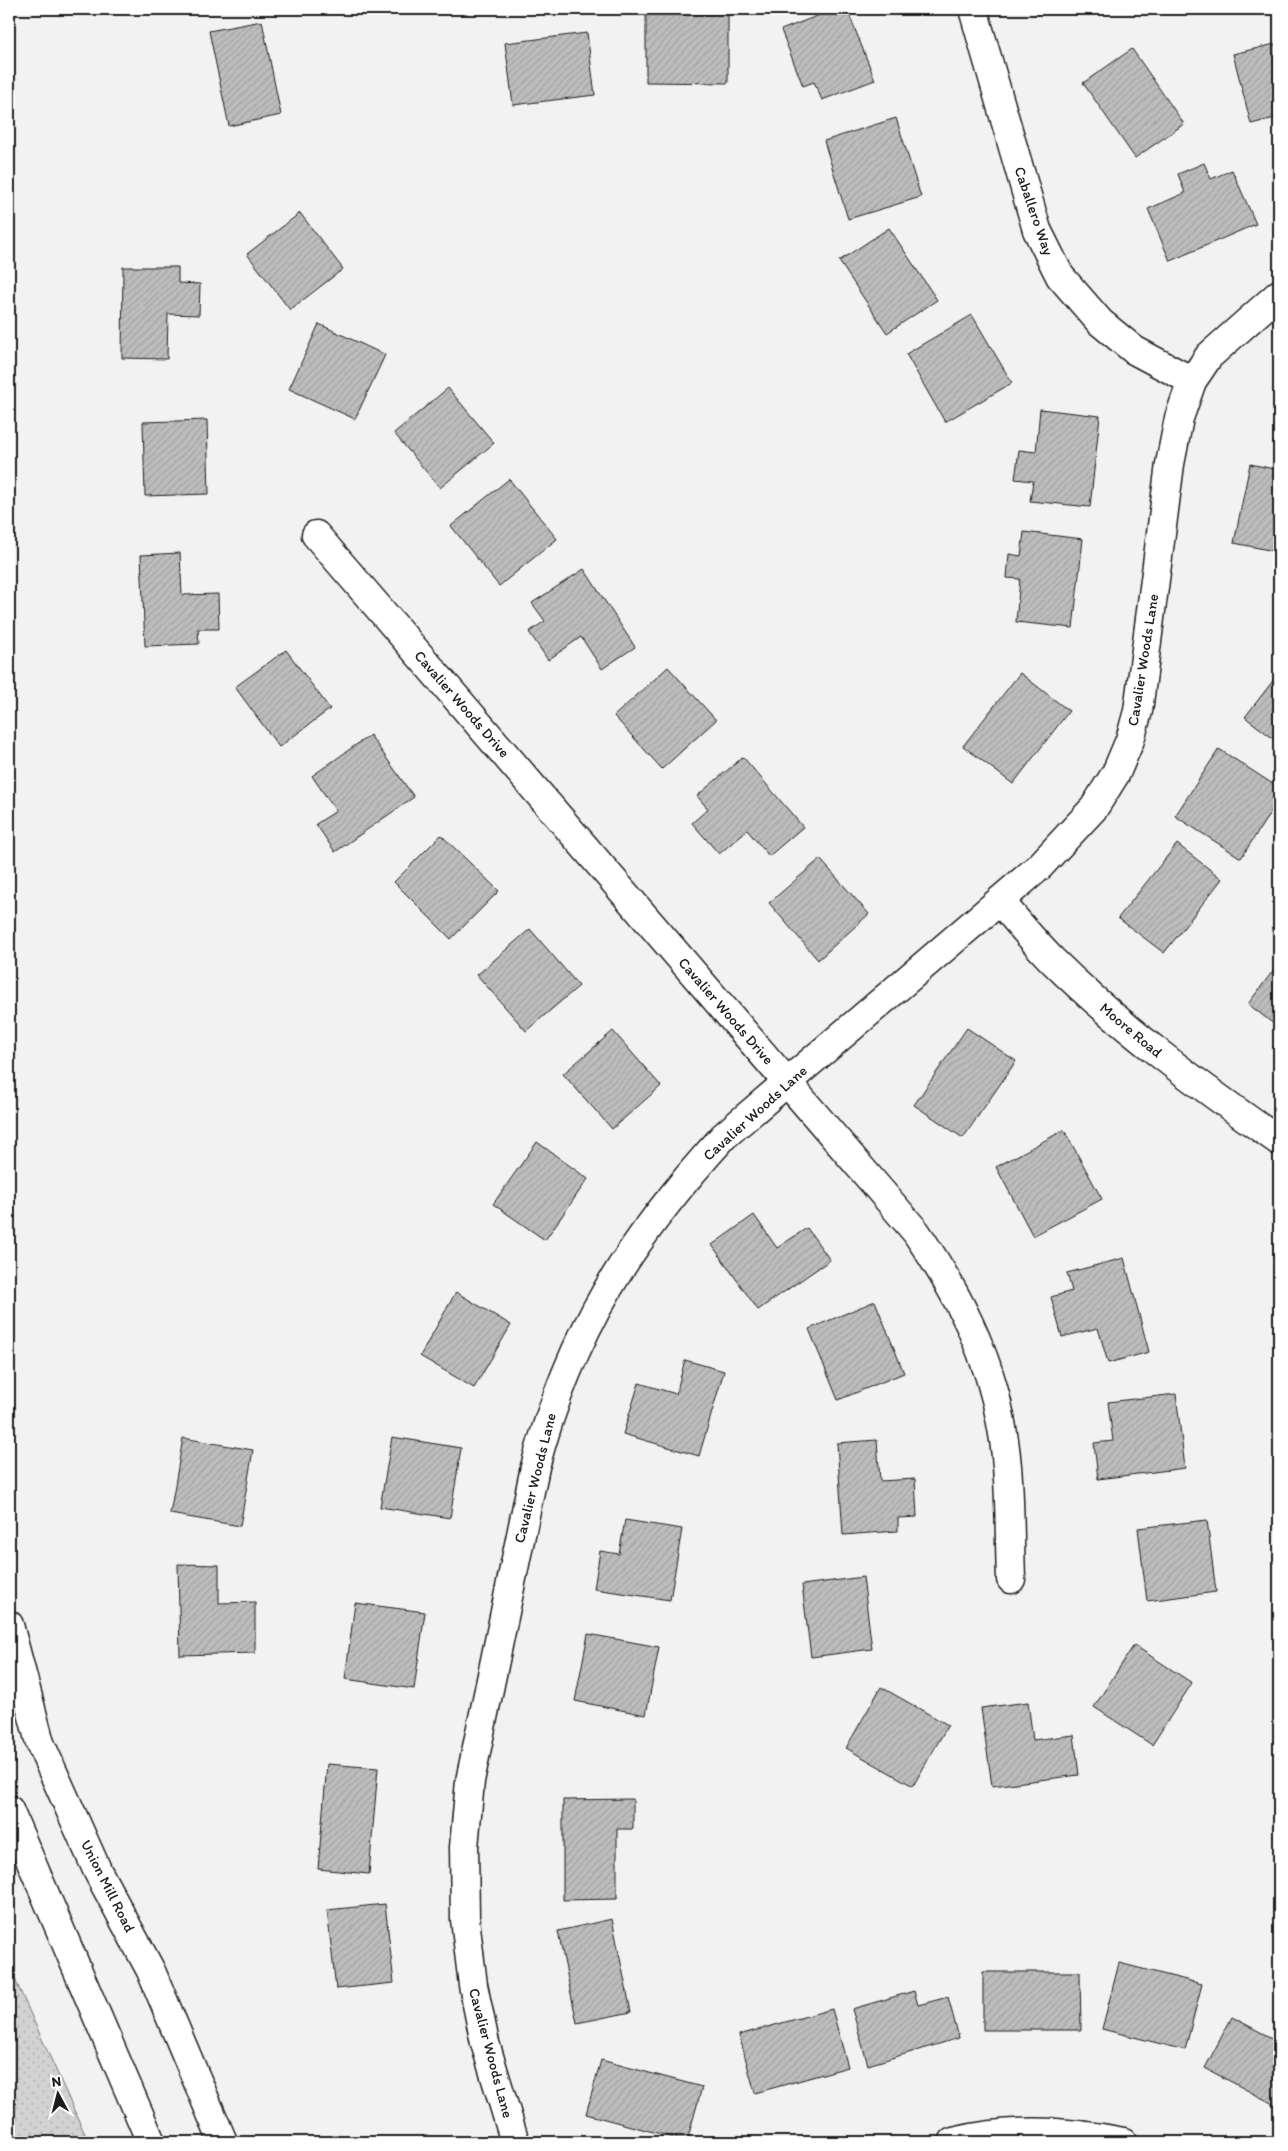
<svg xmlns="http://www.w3.org/2000/svg" width="1288" height="2151" viewBox="0 0 1288 2151" font-family="Itim,sans-serif">
<defs>
<pattern id="grass-dots" width="8" height="8" patternUnits="userSpaceOnUse" patternTransform="scale(1.25)"><rect width="8" height="8" fill="#d2d2d2"/><path d="M2 2h.1M6 6h.1" fill="none" stroke="#b4b4b4" stroke-width="1.8" stroke-linecap="round"/></pattern>
<pattern id="building-hatch" width="6" height="6" patternUnits="userSpaceOnUse" patternTransform="scale(1.25)"><rect width="6" height="6" fill="#bdbdbd"/><path d="M-1 1l2-2M0 6l6-6M5 7l2-2" fill="none" stroke="#a2a2a2"/></pattern>
</defs>
<rect width="100%" height="100%" fill="#f2f2f2"/>
<filter id="ink" filterUnits="userSpaceOnUse"><feTurbulence type="fractalNoise" baseFrequency=".02" numOctaves="2"/><feDisplacementMap in="SourceGraphic" scale="10" xChannelSelector="R" yChannelSelector="G"/><feConvolveMatrix kernelMatrix="1 2 1 2 8 2 1 2 1" color-interpolation-filters="sRGB"/></filter>
<g filter="url(#ink)">
<path fill="url(#grass-dots)" stroke="#777" d="M9 1966 83 2130 89 2142H9Z"/>
<g fill="url(#building-hatch)" stroke="#1c1c1c">
<path d="M835 9H847L875 80 822 100 814 82 803 86 781 30Z"/>
<path d="M646 13H728V83L646 82Z"/>
<path d="M262 21 281 115 229 126 209 31Z"/>
<path d="M587 33 595 95 513 105 505 43Z"/>
<path d="M1279 43V117L1251 124 1233 54Z"/>
<path d="M1132 49 1184 124 1135 158 1083 83Z"/>
<path d="M896 118 921 197 848 219 824 141Z"/>
<path d="M1204 163 1211 179 1232 170 1256 224 1170 261 1148 209 1185 193 1178 174Z"/>
<path d="M300 213 343 269 290 310 247 254Z"/>
<path d="M889 228 937 300 887 333 839 261Z"/>
<path d="M123 267H178V283L200 284 199 315 168 314 167 359 122 358Z"/>
<path d="M972 315 1012 383 945 422 906 354Z"/>
<path d="M319 324 385 355 355 419 289 389Z"/>
<path d="M448 388 494 443 440 488 394 433Z"/>
<path d="M1040 409 1100 416 1090 507 1030 501 1033 481 1015 479 1019 450 1036 452Z"/>
<path d="M207 420 209 494 145 496 143 422Z"/>
<path d="M1250 464 1279 470V552L1234 543Z"/>
<path d="M509 479 557 539 499 586 451 526Z"/>
<path d="M1024 532 1083 539 1073 628 1016 622 1020 579 1007 578 1009 554 1021 556Z"/>
<path d="M180 553 182 595 218 594 219 629H198L199 644 145 646 141 555Z"/>
<path d="M584 569 635 647 602 669 581 637 548 660 529 632 545 621 532 603Z"/>
<path d="M286 650 330 709 279 747 235 687Z"/>
<path d="M668 667 716 720 662 769 614 716Z"/>
<path d="M1020 673 1069 711 1013 784 963 746Z"/>
<path d="M1279 673V743L1245 717Z"/>
<path d="M370 735 414 797 335 852 316 824 336 811 312 776Z"/>
<path d="M1219 749 1279 788V799L1241 858 1175 816Z"/>
<path d="M743 757 803 827 769 856 747 830 719 854 692 823 708 809 697 796Z"/>
<path d="M441 835 499 891 451 939 394 882Z"/>
<path d="M1177 844 1222 879 1164 953 1118 918Z"/>
<path d="M820 859 869 914 818 960 769 903Z"/>
<path d="M530 929 579 986 526 1031 477 975Z"/>
<path d="M1279 963V1028L1248 1004Z"/>
<path d="M967 1028 1016 1061 963 1138 914 1105Z"/>
<path d="M613 1031 661 1086 612 1129 563 1074Z"/>
<path d="M1064 1130 1102 1199 1033 1236 996 1167Z"/>
<path d="M537 1142 588 1179 545 1240 493 1204Z"/>
<path d="M754 1215 777 1248 807 1228 830 1260 758 1310 712 1245Z"/>
<path d="M1124 1258 1149 1352 1108 1363 1098 1328 1062 1337 1051 1297 1072 1291 1067 1273Z"/>
<path d="M456 1292 511 1325 474 1388 420 1356Z"/>
<path d="M875 1301 904 1373 838 1400 809 1329Z"/>
<path d="M685 1360 724 1371 699 1456 623 1434 639 1383 676 1394Z"/>
<path d="M1176 1394 1185 1468 1098 1479 1094 1443 1113 1441 1108 1402Z"/>
<path d="M392 1437 461 1448 450 1518 380 1507Z"/>
<path d="M183 1438 253 1450 240 1526 170 1514Z"/>
<path d="M877 1440 880 1481 915 1479 917 1517 898 1518V1531L843 1535 837 1443Z"/>
<path d="M625 1520 682 1529 670 1600 594 1589 600 1551 619 1554Z"/>
<path d="M1207 1520 1216 1592 1147 1601 1138 1528Z"/>
<path d="M178 1564 219 1565V1603L255 1602V1653L180 1655Z"/>
<path d="M863 1577 872 1649 811 1657 802 1585Z"/>
<path d="M355 1603 425 1612 414 1689 345 1679Z"/>
<path d="M588 1634 659 1647 646 1715 575 1701Z"/>
<path d="M1134 1645 1192 1683 1152 1745 1094 1707Z"/>
<path d="M881 1687 948 1725 913 1786 846 1748Z"/>
<path d="M1028 1702 1033 1740 1074 1735 1079 1775 992 1786 981 1708Z"/>
<path d="M327 1764 378 1768 369 1874 318 1869Z"/>
<path d="M633 1799V1829H617V1899L563 1900V1800Z"/>
<path d="M385 1904 394 1983 336 1989 327 1910Z"/>
<path d="M612 1919 631 2012 577 2023 558 1931Z"/>
<path d="M1119 1963 1202 1984 1185 2050 1102 2029Z"/>
<path d="M983 1972H1080L1081 2030H983Z"/>
<path d="M914 1991 918 2005 948 1997 959 2038 868 2065 852 2009Z"/>
<path d="M832 2009 848 2067 755 2093 739 2035Z"/>
<path d="M1232 2017 1279 2042V2107L1205 2068Z"/>
<path d="M601 2060 702 2087 687 2141 586 2114Z"/>
</g>
<g fill="none" stroke-linecap="round" stroke-linejoin="round">
<g stroke="#1c1c1c" stroke-width="31">
<g id="minor">
<path d="M973 9 1037 230 1060 276 1100 322 1134 350 1192 381"/>
<path d="M316 535 916 1232C957 1292 990 1355 1002 1428 1011 1477 1009 1529 1011 1579"/>
<path d="M1000 901C1017 921 1034 942 1053 961 1122 1029 1200 1086 1279 1141"/>
<path d="M515 2142 485 2043 473 1985 465 1919 464 1847 470 1781 535 1467C571 1331 630 1239 724 1136L1039 867 1094 808 1116 773 1130 740 1138 711 1170 464 1179 418 1192 381 1209 356 1279 294"/>
<path d="M953 2142C1011 2128 1066 2130 1123 2142"/>
</g>
</g>
<g stroke="#1c1c1c" stroke-width="31">
<g id="tertiary">
<path d="M9 1625 40 1743 98 1872 151 1971 223 2142"/>
<path d="M9 1810 151 2142"/>
</g>
</g>
<use href="#minor" stroke="#fff" stroke-width="28"/>
<use href="#tertiary" stroke="#fff" stroke-width="28"/>
</g>
</g>
<g text-anchor="middle" dominant-baseline="central" stroke-width="4" stroke-linejoin="round" paint-order="stroke">
<g font-size="15" fill="#1c1c1c" stroke="#fff">
<text transform="translate(1034 211) rotate(71)">Caballero Way</text>
<text transform="translate(1143 660) rotate(-81)">Cavalier Woods Lane</text>
<text transform="translate(462 704) rotate(49)">Cavalier Woods Drive</text>
<text transform="translate(726 1011) rotate(49)">Cavalier Woods Drive</text>
<text transform="translate(1131 1030) rotate(40)">Moore Road</text>
<text transform="translate(755 1113) rotate(-42)">Cavalier Woods Lane</text>
<text transform="translate(535 1478) rotate(-76)">Cavalier Woods Lane</text>
<text transform="translate(108 1886) rotate(63)">Union Mill Road</text>
<text transform="translate(491 2053) rotate(75)">Cavalier Woods Lane</text>
</g>
</g>
<rect width="1288" height="2151" fill="none" stroke="#fff" stroke-width="30"/>
<rect x="15" y="15" width="1258" height="2121" fill="none" stroke="#1c1c1c" stroke-width="2" filter="url(#ink)"/>
<g transform="translate(58 2094) rotate(353)" stroke="#ffffff" stroke-width="4" paint-order="stroke">
<path d="M0-4L9 19L0 12L-9 19Z" fill="#1c1c1c"/>
<text y="-8" font-size="14" font-weight="bold" text-anchor="middle" fill="#1c1c1c">N</text>
</g>
</svg>
